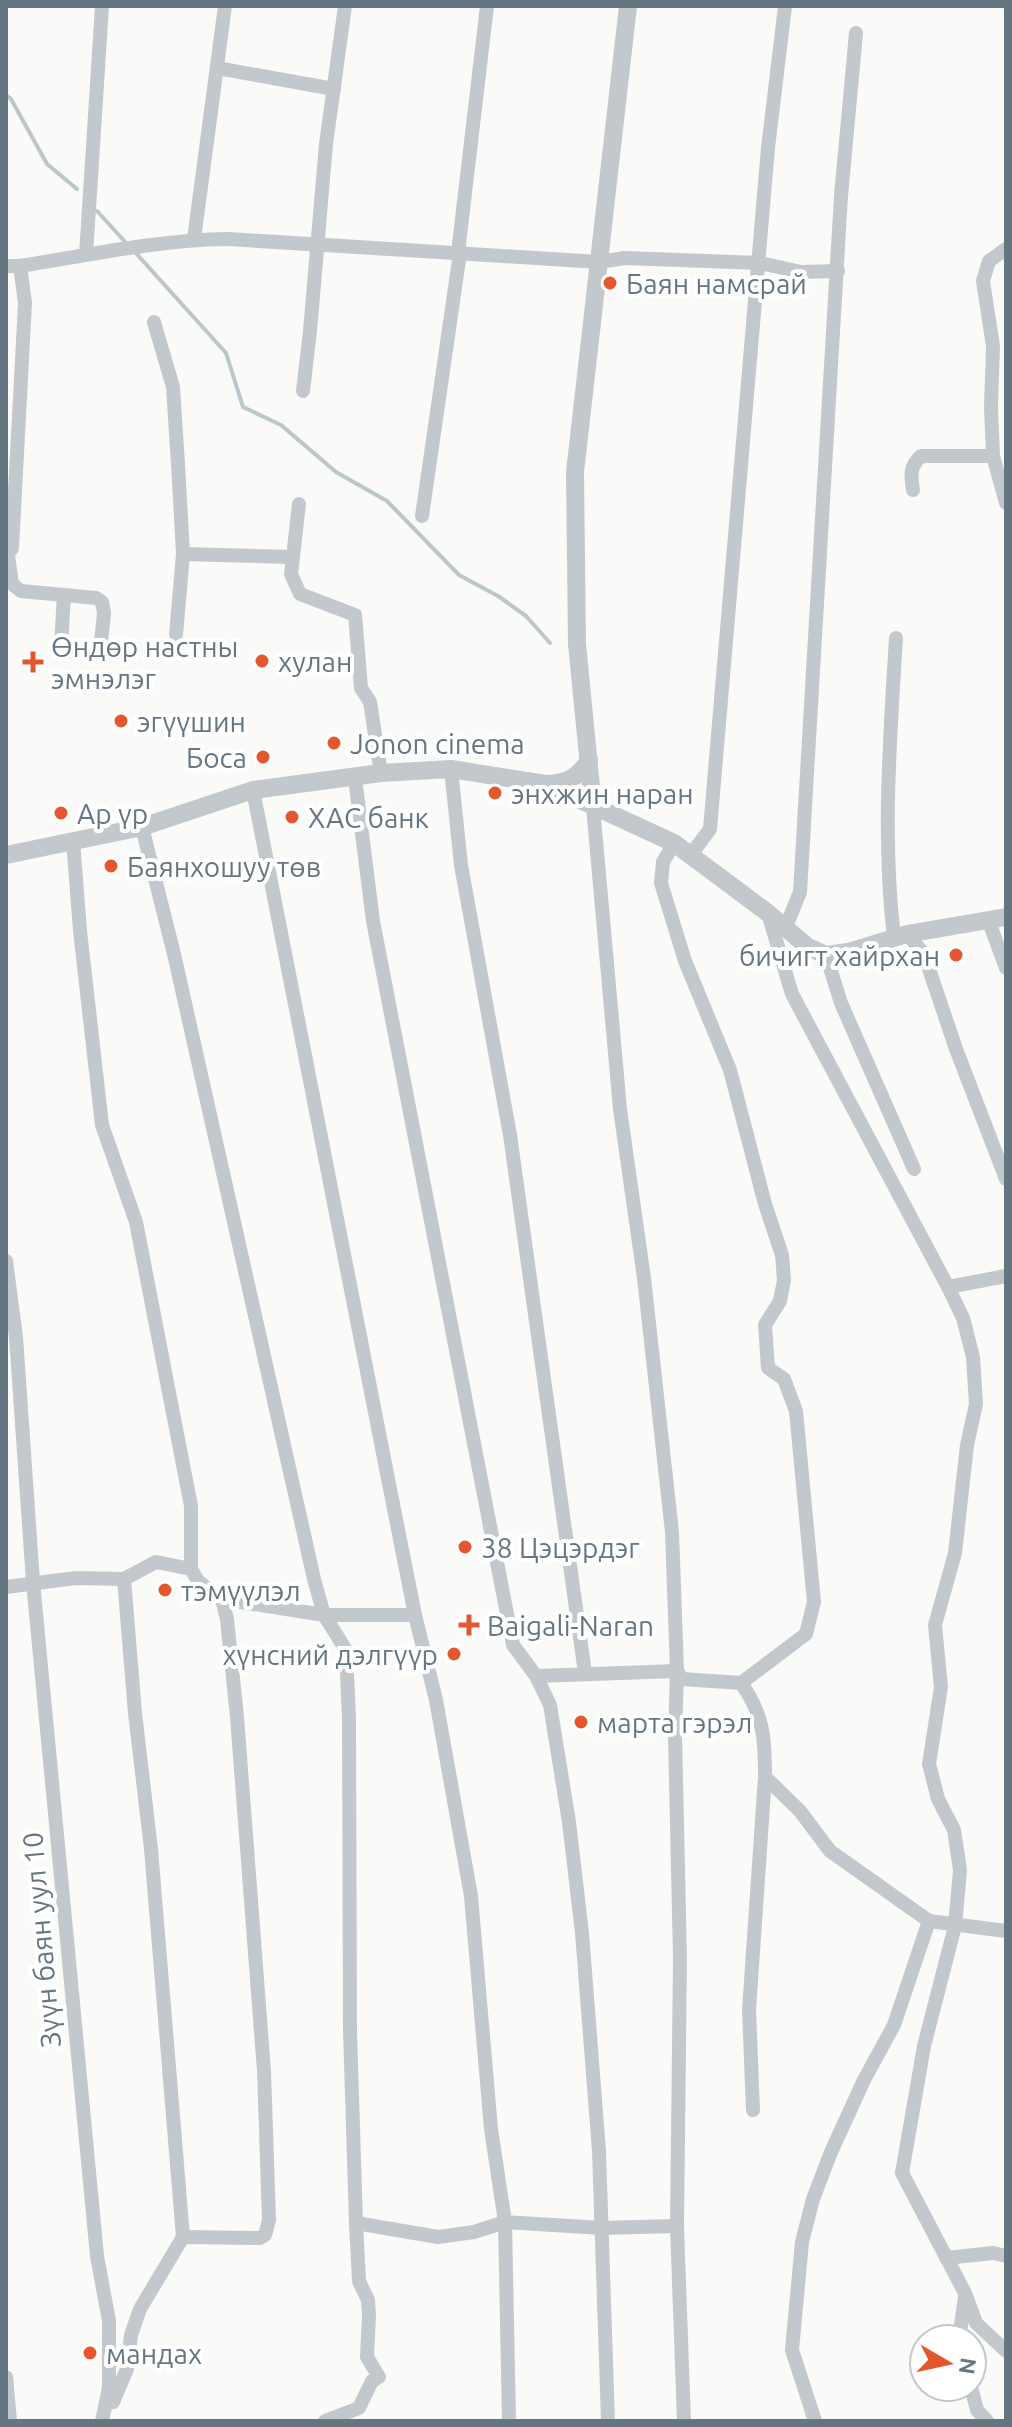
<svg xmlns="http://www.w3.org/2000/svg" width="1012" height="2427" viewBox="0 0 1012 2427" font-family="Ubuntu,sans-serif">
<rect width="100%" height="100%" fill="#fafaf8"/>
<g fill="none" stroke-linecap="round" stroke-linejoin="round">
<g stroke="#bbc7cb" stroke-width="4">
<path d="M6 95 11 99 47 164 77 189"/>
<path d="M97 211 128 245"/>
<path d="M134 251 226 353 243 407 281 425 336 472 387 501 459 575 498 596 526 616 550 643"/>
</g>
<g stroke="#c3c8cc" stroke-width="14">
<path d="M217 68 334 89"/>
<path d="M194 239 225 6"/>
<path d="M1006 249 989 261 983 281 993 346 991 407 993 456 1006 503"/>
<path d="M86 255 102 6"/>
<path d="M6 266H20C89 255 158 240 228 239L599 262 625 258 760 263 801 272 838 271"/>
<path d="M154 322 173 387 178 464 183 554 176 635"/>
<path d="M303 391 310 331 326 144 345 6"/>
<path d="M913 490C911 476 909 467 921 456H993"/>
<path d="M299 504 291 574 300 594 355 615 361 688 370 702 381 773"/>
<path d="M422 516 460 253 459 244 487 6"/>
<path d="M183 554 293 557"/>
<path d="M8 556 12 584 21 591 96 598 102 602 104 613 100 652 97 654 63 651 61 645 64 595"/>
<path d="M6 557 12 548 25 303 20 266"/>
<path d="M451 769 461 865 510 1135 585 1673"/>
<path d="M355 778 373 921 513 1645 536 1676 550 1705 569 1822 582 1933 599 2151 608 2421"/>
<path d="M253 790 391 1494 415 1615 436 1700 471 1896 491 2129 505 2222 509 2421"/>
<path d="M593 807 620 1109 644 1278 672 1532 677 1671 675 1735 680 1958 677 2226 684 2421"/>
<path d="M142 827 174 954 314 1579 324 1615 346 1650 349 1719 350 2031 356 2223 359 2281 368 2300 369 2315 367 2357 379 2377 372 2381 359 2408 325 2421"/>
<path d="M73 840 80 931 102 1125 136 1222 191 1506V1569"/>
<path d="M674 843 663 862 661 883 685 961 730 1070 765 1204 782 1255 784 1280 780 1301 765 1325 768 1368 784 1379 796 1411 814 1602 806 1634 741 1683"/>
<path d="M690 856 710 829 768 148 785 6"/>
<path d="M768 913 792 994 948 1287 963 1318 973 1357 976 1404 967 1445 955 1553 935 1625 941 1687 929 1764 938 1799 954 1830 960 1870 955 1926 924 2046 902 2173 965 2293 976 2323 1006 2351"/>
<path d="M988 919 1006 968"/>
<path d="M785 929 800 892 841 196 856 33"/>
<path d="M907 934 924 954 956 1049 1006 1179"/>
<path d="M894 937C882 838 890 738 896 638"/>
<path d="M826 955 841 1003 914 1169"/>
<path d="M6 1261 16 1337 33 1582 97 2256 109 2321V2388L102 2421"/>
<path d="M948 1287 1006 1276"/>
<path d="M124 1579 135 1713 151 1849 183 2237"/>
<path d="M6 1587 76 1578 124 1579 156 1562 191 1569 198 1581 222 1599 324 1615H415"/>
<path d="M536 1676 677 1671 682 1679 741 1683C764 1715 765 1739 765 1777L800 1811 830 1851 929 1921 1006 1931"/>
<path d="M753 2110 749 2010 765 1777"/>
<path d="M356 2223 438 2237 474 2232 505 2222 602 2228 677 2226"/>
<path d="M946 2258 993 2253 1006 2256"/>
<path d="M959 2339 965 2297"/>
<path d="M6 2377 10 2421"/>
<path d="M971 2387 977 2410 987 2421"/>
<path d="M113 2402 127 2369 131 2335 140 2309 183 2237 260 2238 265 2235 269 2220 264 2071 237 1717 227 1619 222 1599"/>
<path d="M815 2421 792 2350 802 2242 813 2199 831 2152 864 2080 894 2025 929 1921"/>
</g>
<g stroke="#c3c8cc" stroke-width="18">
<path d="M548 785 674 843 768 913 808 947 826 955 848 952 907 934 1006 917"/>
<path d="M593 807 577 644 575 472 628 6"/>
<path d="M6 855 142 827 253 790 381 773 451 769 546 784C567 783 578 778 589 760"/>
</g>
</g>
<g fill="#e4572e" stroke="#fff" stroke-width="3">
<circle cx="610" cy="283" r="8"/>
<circle cx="262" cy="661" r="8"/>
<path d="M29 650h8v8h8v8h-8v8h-8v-8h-8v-8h8z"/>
<circle cx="121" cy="721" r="8"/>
<circle cx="334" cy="743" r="8"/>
<circle cx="263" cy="757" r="8"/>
<circle cx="495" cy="793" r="8"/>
<circle cx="61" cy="813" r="8"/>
<circle cx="292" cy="817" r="8"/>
<circle cx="111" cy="866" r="8"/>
<circle cx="956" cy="955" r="8"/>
<circle cx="465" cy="1547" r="8"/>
<circle cx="165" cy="1590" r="8"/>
<path d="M465 1613h8v8h8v8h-8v8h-8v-8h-8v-8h8z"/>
<circle cx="454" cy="1654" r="8"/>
<circle cx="581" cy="1722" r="8"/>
<circle cx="90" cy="2353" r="8"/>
</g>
<g text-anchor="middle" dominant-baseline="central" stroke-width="8" stroke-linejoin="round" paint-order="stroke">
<g font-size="28" fill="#657683" stroke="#fff" text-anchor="start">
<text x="626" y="283">Баян намсрай</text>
<text x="51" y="646">Өндөр настны<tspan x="51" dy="32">эмнэлэг</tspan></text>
<text x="278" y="661">хулан</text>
<text x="137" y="721">эгүүшин</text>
<text x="350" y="743">Jonon cinema</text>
<text x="247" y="757" text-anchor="end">Боса</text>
<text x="511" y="793">энхжин наран</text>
<text x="77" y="813">Ар үр</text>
<text x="308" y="817">ХАС банк</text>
<text x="127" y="866">Баянхошуу төв</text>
<text x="940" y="955" text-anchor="end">бичигт хайрхан</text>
<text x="481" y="1547">38 Цэцэрдэг</text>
<text x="181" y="1590">тэмүүлэл</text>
<text x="487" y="1625">Baigali-Naran</text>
<text x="438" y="1654" text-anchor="end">хүнсний дэлгүүр</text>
<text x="597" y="1722">марта гэрэл</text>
<text x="106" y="2353">мандах</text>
</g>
<g font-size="28" fill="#657683" stroke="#fff">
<text transform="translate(41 1940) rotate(-95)">Зүүн баян уул 10</text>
</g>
</g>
<rect width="1012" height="2427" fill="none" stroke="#657683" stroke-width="16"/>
<g transform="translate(948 2363) rotate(99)"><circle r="38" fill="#ffffff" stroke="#c1c8cd" stroke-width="2"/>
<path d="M0-6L14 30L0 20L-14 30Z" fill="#e4572e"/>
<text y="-12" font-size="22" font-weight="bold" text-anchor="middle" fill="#657683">N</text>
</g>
</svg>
